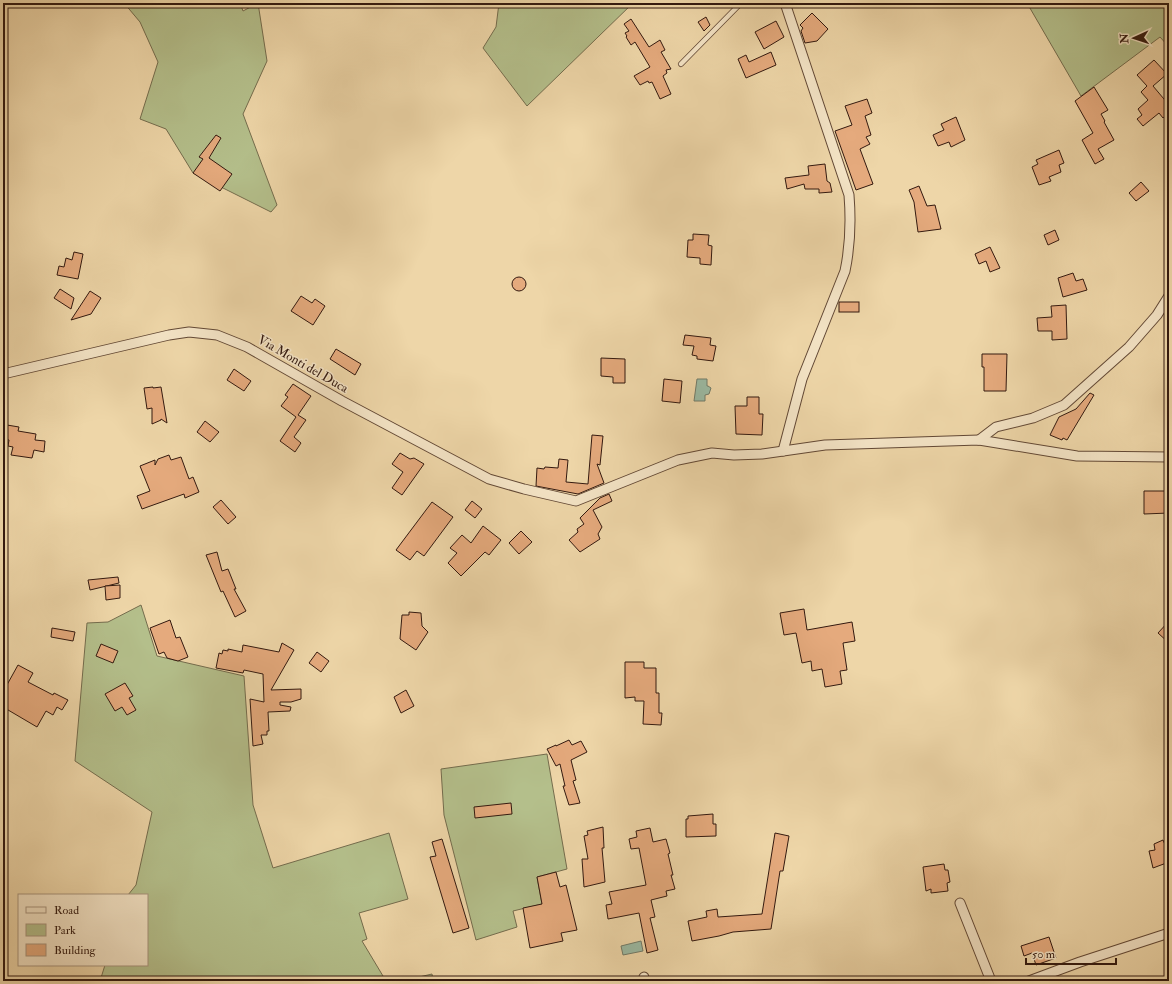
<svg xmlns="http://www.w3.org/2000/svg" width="1172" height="984" viewBox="0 0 1172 984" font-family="'IM FELL Double Pica',serif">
<rect width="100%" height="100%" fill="#eed6a8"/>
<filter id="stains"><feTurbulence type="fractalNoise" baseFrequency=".005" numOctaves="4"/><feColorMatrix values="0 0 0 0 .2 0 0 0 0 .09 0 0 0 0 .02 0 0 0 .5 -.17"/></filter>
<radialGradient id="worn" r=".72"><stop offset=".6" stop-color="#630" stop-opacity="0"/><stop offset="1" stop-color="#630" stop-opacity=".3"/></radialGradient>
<g fill="#b4bf8b" stroke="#746c4d">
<path d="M124 3H240L243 11 258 3 267 61 243 114 277 205 271 212 193 173 166 129 140 119 158 62 140 22Z"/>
<path d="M499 3H633L527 106 483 48 496 27Z"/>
<path d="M1027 3H1169V47L1160 37 1081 96Z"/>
<path d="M141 605 157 656 244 676 253 805 273 868 389 833 408 899 359 913 367 939 362 941 386 981H100L105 965H147V895H128L136 885 152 812 75 761 87 623 108 622Z"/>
<path d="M547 754 567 869 537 877 542 904 513 911 517 927 476 940 444 815 441 769Z"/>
<path d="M432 974 433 981H402Z"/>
</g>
<g fill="#9bbaa3" stroke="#717a68">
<path d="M697 379H707V386H708L711 388 709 394 705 395V401H694Z"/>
<path d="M641 941 643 951 623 955 621 946Z"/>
</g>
<g fill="#e5aa7d" stroke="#33190f">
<path d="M812 13 828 29 817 41 805 43 801 31 803 28 800 25Z"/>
<path d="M706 17 710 25 704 31 698 22Z"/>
<path d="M631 19 649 47 660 40 665 50 661 52 671 69 666 70 667 73 663 76 671 94 660 99 652 82 649 83 648 81 640 85 634 76 650 67 635 42 631 45 626 37 627 36 625 33 629 31 624 24Z"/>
<path d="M776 21 784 37 764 49 755 32Z"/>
<path d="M771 52 776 65 746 78 738 59 746 55 749 62Z"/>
<path d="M1154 60 1167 74 1153 86 1169 105V113L1163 118 1159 113 1143 126 1137 119 1142 115 1138 109 1148 100 1141 92 1147 86 1137 75Z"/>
<path d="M1094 87 1108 110 1101 114 1105 121 1104 122 1114 140 1098 149 1104 159 1095 164 1082 140 1093 133 1075 101Z"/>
<path d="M867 99 872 113 865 116 871 135 866 137 870 144 860 149 873 184 856 190 835 131 852 125 845 106Z"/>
<path d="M956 117 965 140 951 147 949 142 938 146 933 135 944 130 941 124Z"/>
<path d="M216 135 221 138 209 158 232 174 220 191 193 173 203 159 199 157Z"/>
<path d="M1059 150 1064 163 1059 165 1061 172 1049 177 1051 181 1039 185 1032 167 1038 164 1036 160Z"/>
<path d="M825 164 827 181 830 183 832 192 819 193V189H805L804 184 787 189 785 178 809 175 808 166Z"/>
<path d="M1141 182 1149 191 1136 201 1129 193Z"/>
<path d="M919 186 927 206 935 205 941 229 918 232 914 202 909 190Z"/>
<path d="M1055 230 1059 240 1048 245 1044 235Z"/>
<path d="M693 234 709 235 708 245 712 246 711 265 700 264V258L687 257 688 240H693Z"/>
<path d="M990 247 1000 268 990 272 986 261 979 264 975 254Z"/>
<path d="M74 252 83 254 78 279 57 275 59 266 64 267 66 258 72 260Z"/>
<path d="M1073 273 1076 281 1083 279 1087 290 1063 297 1058 278Z"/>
<circle cx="519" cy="284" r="7"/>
<path d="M60 289 74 298 71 309 54 298Z"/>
<path d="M90 291 101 298 91 314 71 320Z"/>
<path d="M301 296 312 303 315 299 325 306 313 325 291 311Z"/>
<rect x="839" y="302" width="20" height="10"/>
<path d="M1066 305 1067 339 1052 340V331H1038L1037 318 1052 317 1051 306Z"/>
<path d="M685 335 711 338 710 345 716 346 713 361 697 359V356L692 355 694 346 683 345Z"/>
<path d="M336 349 361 364 355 375 330 359Z"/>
<path d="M982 354H1007L1006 391H984V367H982Z"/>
<path d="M601 358 625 359V383H613V377L601 376Z"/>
<path d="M234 369 251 381 244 391 227 380Z"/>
<path d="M664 379 682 381 680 403 662 401Z"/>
<path d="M293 384 311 396 298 415 306 420 294 437 301 443 295 452 280 441 296 417 281 406 288 397 285 395Z"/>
<path d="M153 387V388L161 387 167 423 161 419V420L152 424V408L147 409 144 388Z"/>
<path d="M1090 393 1094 395 1067 440 1063 438 1062 440 1050 435 1059 417 1076 409Z"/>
<path d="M747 397H759V414H763L762 435 736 434 735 406H747Z"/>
<path d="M205 421 219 432 210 442 197 432Z"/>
<path d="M7 425 19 427 18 431 36 434 35 440 45 441 44 452 34 450 32 458 11 455 13 447 8 446 9 440 4 439Z"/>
<path d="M592 435 603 436 600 465 597 464 604 483 578 494 536 486 537 468 544 469 545 467 558 468 559 459 568 460 566 482 588 484Z"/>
<path d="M400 453 410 459 414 458 424 464 402 495 392 488 403 472 392 464Z"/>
<path d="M169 455 171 460 181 457 189 479 193 477 199 492 185 498 184 494 142 509 137 496 150 491 140 466 155 460V465L158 459Z"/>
<path d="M1144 491H1166V498L1169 497V513L1144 514Z"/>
<path d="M609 494 612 501 593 510 602 527 598 534 600 539 580 552 569 540 578 532 577 529 584 524 580 518 600 498Z"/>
<path d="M221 500 236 517 228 524 213 507Z"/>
<path d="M472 501 482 509 475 518 465 510Z"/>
<path d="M432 502 453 517 424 556 417 551 410 560 396 550Z"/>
<path d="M483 526 501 540 489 555 485 552 461 576 448 563 457 553 450 548 462 535 471 543Z"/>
<path d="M521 531 532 542 519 554 509 543Z"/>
<path d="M217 552 222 571 228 569 236 589H234L246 611 235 617 223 591 221 592 206 555Z"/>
<path d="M118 577 119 583 90 590 88 580Z"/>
<path d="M120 585V598L106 600 105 586Z"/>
<path d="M804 609 807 630 852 622 855 641 843 643 847 670 840 671 842 684 825 687 822 669 812 671 811 661 802 663 796 633 784 635 780 613Z"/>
<path d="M409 612 421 613 422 626 428 632 416 650 400 639 402 615H409Z"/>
<path d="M170 620 176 638 180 637 188 657 178 661 167 658 164 652 159 654 150 628Z"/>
<path d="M1169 621V643L1158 633Z"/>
<path d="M52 628 75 632 73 641 51 637Z"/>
<path d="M282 643 294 650 271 690 301 689V699L291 702H280V705L291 707 290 711 268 712 269 731H267V735H261L263 744 253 746 250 699 264 702 263 674 244 670 243 673 216 668 219 653 222 654 223 650 228 651V649L242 652 243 645 279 652Z"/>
<path d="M101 644 118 651 113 663 96 656Z"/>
<path d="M317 652 329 661 321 672 309 663Z"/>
<path d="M625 662H644V668H656V693H659V713H662L661 725 643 724 644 701H635V697L625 698Z"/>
<path d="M18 665 33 673 28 682 53 695 54 693 68 700 62 710 57 707 53 715 46 711 37 727 3 707V692Z"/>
<path d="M125 683 133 696 129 698 136 710 127 715 122 707 115 711 105 694Z"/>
<path d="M406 690 414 706 401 713 394 697Z"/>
<path d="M569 740 572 745 581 741 587 752 571 760 576 780 573 781 580 803 569 805 563 786H565L560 764 556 766 547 749 556 745V746Z"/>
<path d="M511 803 512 814 475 818 474 807Z"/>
<path d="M713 814V824H716V836L686 837V819H688V816Z"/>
<path d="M603 827 604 848H602L605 882 584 887 582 859H588L584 836 588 835 587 831Z"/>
<path d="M650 828 653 842 666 839 670 853 668 854 673 875H671L675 889 666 891 667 896 651 900 655 917 650 918 658 950 647 953 639 913 608 919 606 905 612 904 609 892 646 885 639 848 631 849 629 839 637 837 636 831Z"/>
<path d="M775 833 789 836 783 871H780L771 929 733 932 719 936 692 941 688 921 707 917 706 911 717 909 718 917 762 914Z"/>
<path d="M442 839 469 928 453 933 430 857 436 856 432 842Z"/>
<path d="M1163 840 1166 847 1169 846V862L1153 868 1149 851 1155 850 1154 844Z"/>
<path d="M944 864 945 870H948L950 882 947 883 948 891 931 893V889L926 891 923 867Z"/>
<path d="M556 872 560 887 566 885 577 930 561 933 563 941 530 948 523 908 542 904 537 877Z"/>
<path d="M1049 937 1056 958 1036 965 1032 953 1024 956 1021 946Z"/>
</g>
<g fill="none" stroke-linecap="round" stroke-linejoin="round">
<g stroke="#624835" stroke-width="6">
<path id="lane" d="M681 64 741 3"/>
</g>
<g stroke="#624835" stroke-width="11">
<g id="street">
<path d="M3 374 169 335 189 332 217 335 247 347 342 401 489 479 524 489 576 501 678 460 712 453 734 455 762 454 825 445 979 440 1077 456 1169 457"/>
<path d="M979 440 996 427 1033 418 1064 405 1129 347 1157 315 1169 296"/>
<path d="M783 451 802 379 845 271C850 247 851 220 849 195L785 3"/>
<path d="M960 903 991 981"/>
<path d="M644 977 645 981"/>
<path d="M1029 981 1080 962 1169 933"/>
</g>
</g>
<use href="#lane" stroke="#f4e4c6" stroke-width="4.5"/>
<use href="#street" stroke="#f4e4c6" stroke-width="9"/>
</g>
<g text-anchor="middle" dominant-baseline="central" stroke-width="3" stroke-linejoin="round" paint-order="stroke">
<g font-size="13" fill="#33190f" stroke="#f4e4c6">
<text transform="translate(303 364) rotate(30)">Via Monti del Duca</text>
</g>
</g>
<rect width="1172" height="984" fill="none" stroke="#eed6a8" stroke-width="16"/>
<rect x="4" y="4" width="1164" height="976" fill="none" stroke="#33190f" stroke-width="2"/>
<rect x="8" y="8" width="1156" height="968" fill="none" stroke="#33190f"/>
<rect x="18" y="894" width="130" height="72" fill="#f4e4c6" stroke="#a7937d"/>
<rect x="26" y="907" width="20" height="6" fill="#f4e4c6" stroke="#a7937d"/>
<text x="54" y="914" font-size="12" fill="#33190f">Road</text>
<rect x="26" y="924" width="20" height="12" fill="#b4bf8b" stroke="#a7937d"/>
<text x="54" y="934" font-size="12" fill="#33190f">Park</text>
<rect x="26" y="944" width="20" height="12" fill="#e5aa7d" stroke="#a7937d"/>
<text x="54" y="954" font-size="12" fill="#33190f">Building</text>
<g transform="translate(1134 38) rotate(267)" stroke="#f4e4c6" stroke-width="3" paint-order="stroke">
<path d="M0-3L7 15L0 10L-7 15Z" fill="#33190f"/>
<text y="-6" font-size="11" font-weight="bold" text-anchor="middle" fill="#33190f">N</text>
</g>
<path d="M1026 958v6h90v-6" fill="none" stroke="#33190f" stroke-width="2"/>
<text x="1032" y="958" font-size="12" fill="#33190f" stroke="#f4e4c6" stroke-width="3" paint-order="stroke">50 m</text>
<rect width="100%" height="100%" filter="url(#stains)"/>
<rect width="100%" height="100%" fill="url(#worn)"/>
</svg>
